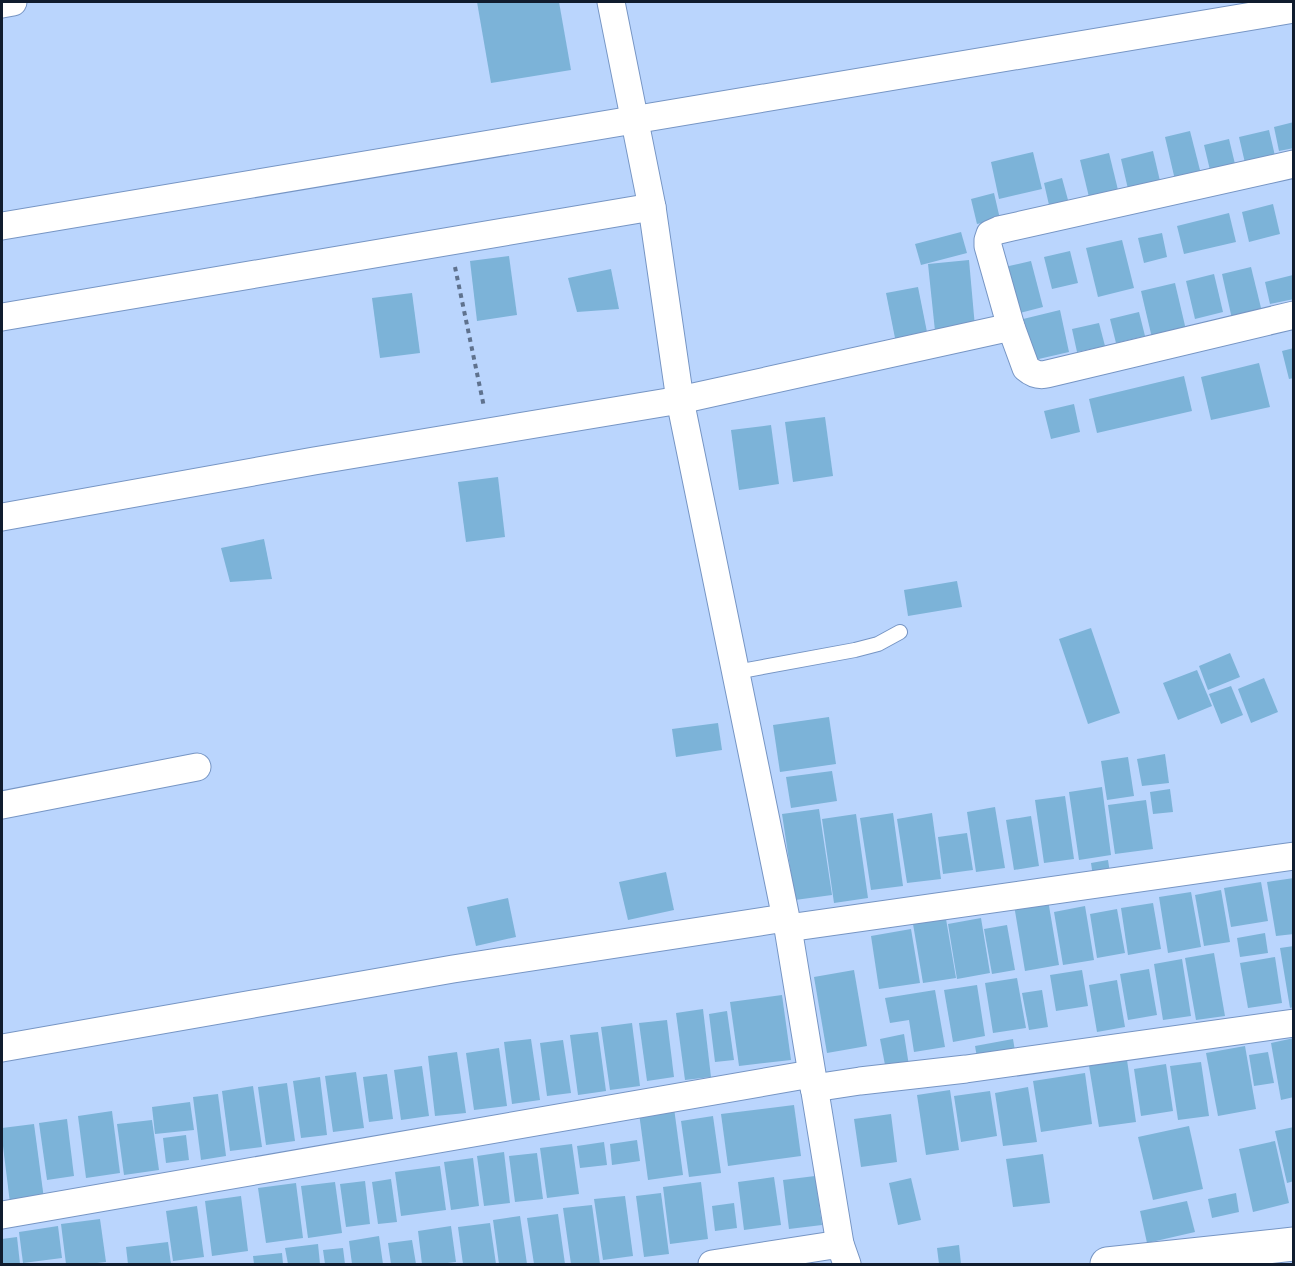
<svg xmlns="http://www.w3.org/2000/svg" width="1295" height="1266" viewBox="0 0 1295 1266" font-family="Helvetica,sans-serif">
<rect width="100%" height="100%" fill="#bad5fd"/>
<g fill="#7cb3d8">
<path d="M477 2H559L571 70 491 83Z"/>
<path d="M1294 122V148L1279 151 1274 127Z"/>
<path d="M1269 130 1275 156 1245 163 1239 137Z"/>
<path d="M1190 131 1201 174 1175 180 1165 137Z"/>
<path d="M1229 139 1235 164 1210 170 1204 145Z"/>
<path d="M1153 151 1160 181 1128 189 1121 159Z"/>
<path d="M1033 152 1042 189 999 199 991 162Z"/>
<path d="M1109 153 1118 190 1089 197 1080 160Z"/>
<path d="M1062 178 1068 200 1049 205 1044 183Z"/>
<path d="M994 193 1000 219 977 224 971 199Z"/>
<path d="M1273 204 1280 234 1249 242 1242 212Z"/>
<path d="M1229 213 1236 242 1184 254 1177 226Z"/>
<path d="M961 232 967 253 921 265 915 244Z"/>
<path d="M1162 233 1167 257 1144 263 1138 238Z"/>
<path d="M1122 240 1134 288 1098 297 1086 248Z"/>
<path d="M1070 251 1078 283 1052 289 1044 257Z"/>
<path d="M509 256 517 315 477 321 470 261Z"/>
<path d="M969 260 975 327 935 331 928 264Z"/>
<path d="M1031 261 1043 307 1012 315 1000 268Z"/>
<path d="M1251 267 1262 312 1232 319 1222 274Z"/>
<path d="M611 269 619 309 577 312 568 278Z"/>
<path d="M1214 274 1223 312 1195 319 1186 281Z"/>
<path d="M1293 275 1294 299 1270 304 1265 282Z"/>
<path d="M1175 283 1186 330 1152 338 1141 291Z"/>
<path d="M918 287 929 342 897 348 886 293Z"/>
<path d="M412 293 420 353 380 358 372 298Z"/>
<path d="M1060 310 1069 352 1030 361 1019 320Z"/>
<path d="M1139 312 1145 336 1116 343 1110 319Z"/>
<path d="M1099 323 1105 346 1077 352 1072 329Z"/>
<path d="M1294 348V378L1289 379 1282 351Z"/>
<path d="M1259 363 1270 407 1211 420 1201 377Z"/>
<path d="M1184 376 1192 411 1097 433 1089 399Z"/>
<path d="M1074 404 1080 432 1051 439 1044 411Z"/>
<path d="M825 417 833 476 793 482 785 422Z"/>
<path d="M771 425 779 484 739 490 731 430Z"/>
<path d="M498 477 505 537 466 542 458 482Z"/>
<path d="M264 539 272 579 230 582 221 548Z"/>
<path d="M957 581 962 607 908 616 904 590Z"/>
<path d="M1091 628 1120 713 1088 724 1059 639Z"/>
<path d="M1230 653 1240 677 1208 690 1199 666Z"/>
<path d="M1197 670 1212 706 1178 720 1163 683Z"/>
<path d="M1264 678 1278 712 1251 723 1238 689Z"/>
<path d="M1231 686 1243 715 1221 724 1209 694Z"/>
<path d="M829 717 836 764 780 772 773 725Z"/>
<path d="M718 723 722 750 676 757 672 729Z"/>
<path d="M1165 754 1169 783 1142 786 1137 759Z"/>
<path d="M1128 757 1134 796 1107 800 1101 761Z"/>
<path d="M832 771 837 801 791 808 786 777Z"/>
<path d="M1102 787 1111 855 1079 860 1069 792Z"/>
<path d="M1170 789 1173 812 1153 814 1150 792Z"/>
<path d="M1065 796 1074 859 1044 863 1035 800Z"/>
<path d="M1146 800 1153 849 1115 854 1108 805Z"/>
<path d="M995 807 1005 868 976 872 967 812Z"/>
<path d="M819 809 832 895 795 900 782 814Z"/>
<path d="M893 813 903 886 871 890 860 818Z"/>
<path d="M932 813 941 879 907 883 897 819Z"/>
<path d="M856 814 868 898 834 903 822 819Z"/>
<path d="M1031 816 1039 866 1014 870 1006 820Z"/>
<path d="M967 833 973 870 943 874 938 837Z"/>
<path d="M1108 860 1110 873 1093 876 1091 863Z"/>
<path d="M666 872 674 910 628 920 619 882Z"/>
<path d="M1294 878V934L1276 936 1267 882Z"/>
<path d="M1261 882 1268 921 1231 927 1224 888Z"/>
<path d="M1221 890 1230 942 1204 946 1195 895Z"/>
<path d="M1191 892 1201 947 1168 953 1159 897Z"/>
<path d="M508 898 516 937 476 946 467 907Z"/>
<path d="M1048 900 1059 965 1025 971 1014 905Z"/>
<path d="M1153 903 1161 949 1128 955 1121 908Z"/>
<path d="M1085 906 1094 960 1063 965 1054 912Z"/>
<path d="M1117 909 1125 953 1097 958 1090 914Z"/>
<path d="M981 918 990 973 957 979 948 924Z"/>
<path d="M946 919 956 978 923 983 913 924Z"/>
<path d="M1007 925 1015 970 992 974 984 929Z"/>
<path d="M911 929 920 983 879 989 871 936Z"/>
<path d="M1265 933 1268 953 1240 957 1237 938Z"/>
<path d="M1294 946V1007L1290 1008 1280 948Z"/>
<path d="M1214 953 1225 1016 1196 1020 1185 958Z"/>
<path d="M1275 957 1282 1003 1248 1008 1240 963Z"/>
<path d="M1182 959 1191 1016 1163 1020 1154 964Z"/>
<path d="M1149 969 1157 1015 1128 1020 1120 974Z"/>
<path d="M854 970 867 1046 827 1053 814 977Z"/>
<path d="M1082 970 1088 1006 1056 1011 1050 975Z"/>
<path d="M1017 978 1026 1028 993 1033 985 983Z"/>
<path d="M1117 980 1125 1027 1097 1032 1089 985Z"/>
<path d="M977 985 985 1036 953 1042 944 990Z"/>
<path d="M935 990 945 1047 914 1052 909 1020 890 1023 885 998Z"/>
<path d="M1042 990 1048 1027 1029 1030 1022 993Z"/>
<path d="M782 995 791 1060 739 1066 730 1002Z"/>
<path d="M703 1009 711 1077 685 1080 676 1013Z"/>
<path d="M727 1011 734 1060 715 1062 709 1014Z"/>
<path d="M667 1020 674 1077 647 1081 639 1023Z"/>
<path d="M632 1023 640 1086 610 1090 601 1027Z"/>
<path d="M598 1032 606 1091 578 1095 570 1035Z"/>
<path d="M904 1034 909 1066 886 1070 880 1039Z"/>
<path d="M1294 1038V1097L1281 1100 1271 1043Z"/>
<path d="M531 1039 540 1100 512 1104 504 1042Z"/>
<path d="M1013 1039 1016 1057 978 1063 975 1046Z"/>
<path d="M563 1040 571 1093 547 1096 540 1043Z"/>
<path d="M1245 1046 1256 1109 1218 1116 1206 1053Z"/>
<path d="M499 1048 507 1106 474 1110 466 1053Z"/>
<path d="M457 1052 466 1113 435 1116 428 1056Z"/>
<path d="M1268 1052 1274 1083 1254 1086 1249 1055Z"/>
<path d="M1127 1060 1136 1122 1099 1127 1089 1066Z"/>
<path d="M1201 1062 1209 1116 1178 1120 1170 1066Z"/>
<path d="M1166 1064 1173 1111 1141 1116 1134 1069Z"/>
<path d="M422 1066 429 1116 401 1120 394 1070Z"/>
<path d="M356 1072 364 1128 333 1132 325 1076Z"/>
<path d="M1085 1073 1092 1124 1041 1132 1033 1081Z"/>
<path d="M387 1074 393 1119 369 1122 363 1077Z"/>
<path d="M320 1077 327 1135 301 1138 293 1081Z"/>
<path d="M287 1083 295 1141 266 1145 258 1087Z"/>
<path d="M253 1086 262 1147 230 1151 222 1091Z"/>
<path d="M1028 1087 1037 1142 1003 1146 995 1093Z"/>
<path d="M950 1090 959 1150 926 1155 917 1095Z"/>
<path d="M990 1091 997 1136 961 1142 954 1096Z"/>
<path d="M218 1094 226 1156 201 1160 193 1097Z"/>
<path d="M190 1102 194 1130 155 1134 152 1107Z"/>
<path d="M794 1105 801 1156 728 1166 721 1114Z"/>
<path d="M674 1108 683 1175 648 1180 639 1113Z"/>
<path d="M112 1111 120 1173 86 1178 78 1116Z"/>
<path d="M891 1114 897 1162 861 1167 854 1119Z"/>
<path d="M713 1116 721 1173 689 1177 681 1121Z"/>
<path d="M67 1119 74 1176 47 1180 39 1123Z"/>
<path d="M152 1120 159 1170 124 1175 117 1124Z"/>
<path d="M34 1124 44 1199 10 1203 2 1138V1128Z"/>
<path d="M1189 1126 1203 1189 1153 1200 1138 1137Z"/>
<path d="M1294 1127V1181L1287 1183 1275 1131Z"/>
<path d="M186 1135 189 1160 166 1163 163 1138Z"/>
<path d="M637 1140 640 1161 612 1165 610 1144Z"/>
<path d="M1275 1141 1289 1203 1253 1212 1239 1149Z"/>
<path d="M604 1142 607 1165 580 1168 577 1146Z"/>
<path d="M572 1144 579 1194 547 1198 540 1148Z"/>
<path d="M504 1152 510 1203 484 1206 477 1156Z"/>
<path d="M537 1153 543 1199 515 1202 509 1156Z"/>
<path d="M1043 1154 1050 1203 1013 1207 1006 1159Z"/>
<path d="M473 1158 479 1206 451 1210 444 1162Z"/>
<path d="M440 1166 446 1210 401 1216 395 1172Z"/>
<path d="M815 1176 822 1225 789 1229 783 1180Z"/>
<path d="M774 1177 781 1225 744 1230 738 1182Z"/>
<path d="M911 1178 921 1220 898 1225 889 1183Z"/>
<path d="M391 1179 397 1222 378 1224 372 1182Z"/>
<path d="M365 1181 370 1224 346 1227 340 1184Z"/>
<path d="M335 1182 342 1233 308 1238 301 1186Z"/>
<path d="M701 1182 708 1239 670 1244 663 1187Z"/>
<path d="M296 1183 303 1238 266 1243 258 1188Z"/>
<path d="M661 1193 669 1254 644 1257 636 1196Z"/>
<path d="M1236 1193 1239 1212 1212 1218 1208 1199Z"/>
<path d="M241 1196 248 1251 212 1256 205 1201Z"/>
<path d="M625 1196 633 1256 603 1260 594 1199Z"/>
<path d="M1187 1201 1195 1232 1147 1243 1140 1211Z"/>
<path d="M734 1203 737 1228 715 1231 712 1206Z"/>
<path d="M592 1205 600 1264H571L563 1208Z"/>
<path d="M197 1206 204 1257 173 1261 166 1211Z"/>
<path d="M558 1214 565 1264H534L527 1218Z"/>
<path d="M520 1216 527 1264H499L493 1220Z"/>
<path d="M100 1219 106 1262 88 1264H66L61 1224Z"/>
<path d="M490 1223 496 1264H463L458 1227Z"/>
<path d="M58 1226 62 1258 23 1263 19 1232Z"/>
<path d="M451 1226 456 1262 439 1264H422L418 1231Z"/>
<path d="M379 1236 383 1264H352L349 1241Z"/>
<path d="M17 1237 20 1264H2V1239Z"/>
<path d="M412 1240 416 1264H391L388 1243Z"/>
<path d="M168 1242 171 1264H128L126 1247Z"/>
<path d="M318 1244 320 1264H288L285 1248Z"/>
<path d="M959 1245 961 1264H939L937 1248Z"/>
<path d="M343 1248 345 1264H325L323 1250Z"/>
<path d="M282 1253 283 1264H254L253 1256Z"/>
</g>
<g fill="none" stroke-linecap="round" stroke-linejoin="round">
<g stroke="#7695c4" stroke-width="16">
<path id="lane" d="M736 672 855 650 878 644 900 632"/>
</g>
<g stroke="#7695c4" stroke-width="29">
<g id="street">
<path d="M611 2 652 207 680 400 788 928 840 1244"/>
<path d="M2 4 13 2"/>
<path d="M1294 164 999 230 990 234 988 240V246L1011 327 1026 368C1033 374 1039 376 1047 374L1294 315"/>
<path d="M2 226 1294 9"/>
<path d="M2 317 652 207"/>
<path d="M2 517 314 461 680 400 1011 327"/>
<path d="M2 805 197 767"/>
<path d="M788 928 1294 856"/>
<path d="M2 1048 453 969 785 918"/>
<path d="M814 1088 860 1081 966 1069 1294 1023"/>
<path d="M2 1215 811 1074"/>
<path d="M712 1264 840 1244 847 1264"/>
</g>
</g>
<g stroke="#7695c4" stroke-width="35">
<path id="secondary" d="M1107 1264 1294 1244"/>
</g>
<path stroke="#5f728e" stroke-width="4" stroke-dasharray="4.5 4.5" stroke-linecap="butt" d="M455 267 484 407"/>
<use href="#lane" stroke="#fff" stroke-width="14"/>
<use href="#street" stroke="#fff" stroke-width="27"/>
<use href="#secondary" stroke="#fff" stroke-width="33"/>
</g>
<rect width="1295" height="1266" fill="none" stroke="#101c2e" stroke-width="6"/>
</svg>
